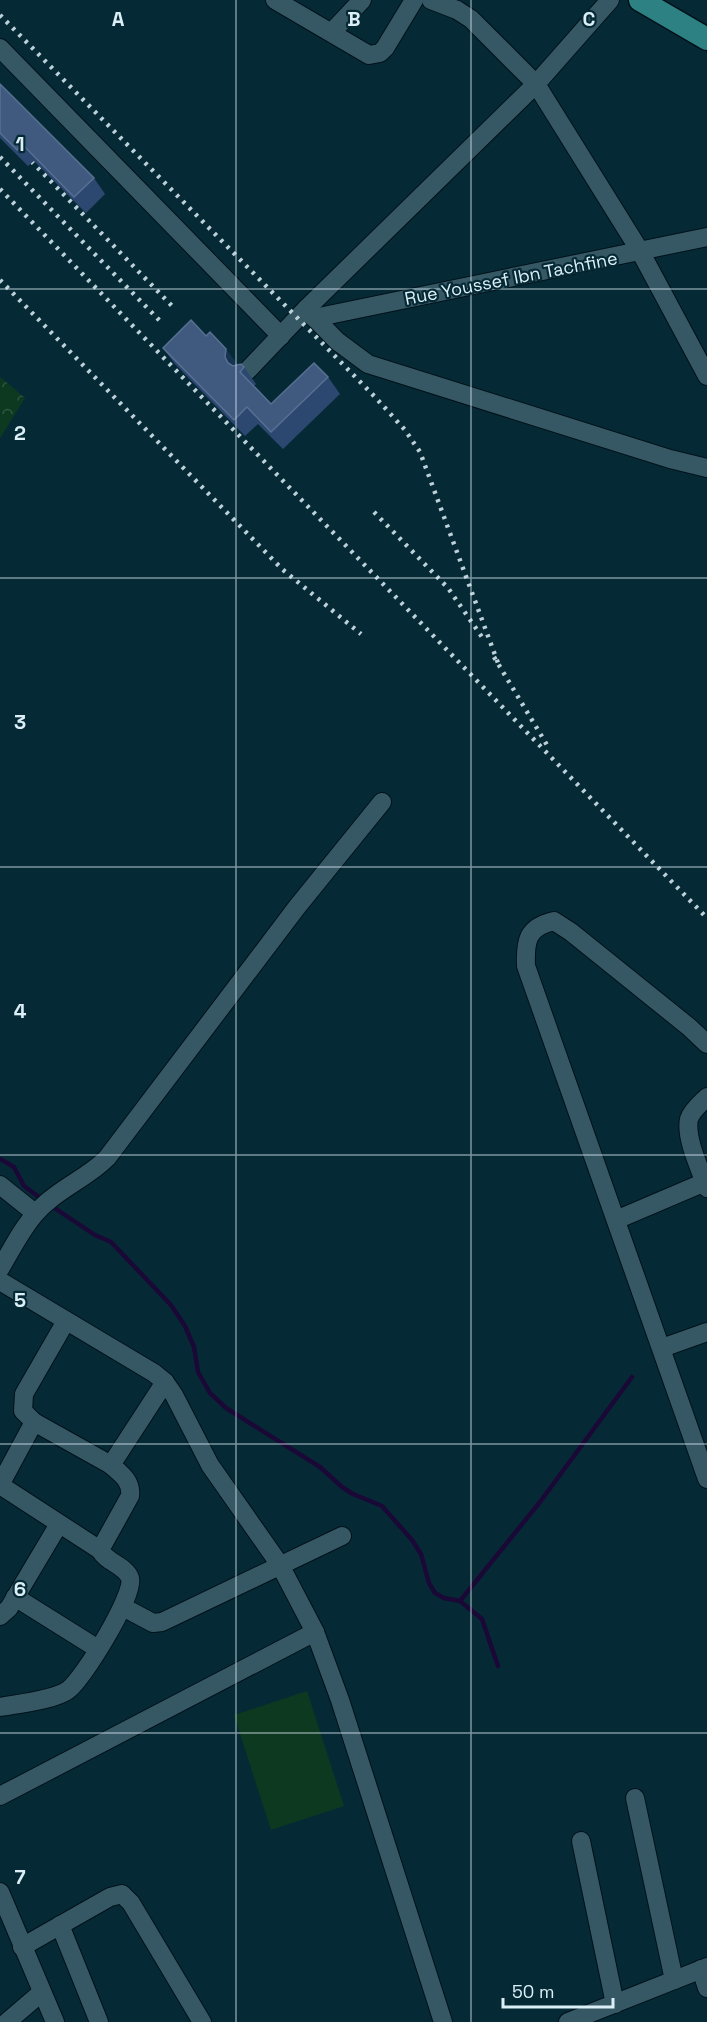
<svg xmlns="http://www.w3.org/2000/svg" width="707" height="2022" viewBox="0 0 707 2022" font-family="'Space Grotesk',sans-serif">
<defs>
<pattern id="forest-crowns" width="20" height="18" patternUnits="userSpaceOnUse" patternTransform="scale(1.5)"><rect width="20" height="18" fill="#0c3920"/><path d="M2 6a3 3 0 1 1 6 0M12 15a3 3 0 1 1 6 0" fill="none" stroke="#2f5641"/></pattern>
</defs>
<rect width="100%" height="100%" fill="#062a35"/>
<path fill="url(#forest-crowns)" d="M0 377 25 398 0 438Z"/>
<path fill="#0c3920" d="M307 1691 344 1806 271 1830 234 1715Z"/>
<g fill="none" stroke-linecap="round" stroke-linejoin="round">
<g stroke="#1a0937" stroke-width="4.5">
<path d="M0 1159 14 1167 24 1186 43 1200"/>
<path d="M50 1205 95 1235 111 1242 171 1305 185 1326 194 1347 198 1372 210 1393 226 1408 320 1467 342 1487 353 1494 382 1506 412 1540 421 1554 429 1583 435 1593 444 1598 460 1601 482 1619 498 1666"/>
<path d="M460 1601 540 1502 632 1377"/>
</g>
<g stroke="#00111a" stroke-width="20">
<g id="minor">
<path d="M275 0 369 55 380 53 385 48 414 0"/>
<path d="M431 0 457 10 471 19 536 84 640 251 707 376"/>
<path d="M332 32 362 0"/>
<path d="M0 48 281 336"/>
<path d="M306 309 337 341 368 364 670 459 707 468"/>
<path d="M314 318 707 237"/>
<path d="M247 371 306 309 536 84 610 0"/>
<path d="M707 1044 689 1027 571 932 554 921C527 927 525 941 526 966L707 1479"/>
<path d="M707 1097C701 1103 692 1110 689 1119 685 1138 700 1169 707 1188"/>
<path d="M0 1185 35 1213"/>
<path d="M616 1220 705 1182"/>
<path d="M0 1269C13 1247 26 1220 46 1203 66 1185 88 1177 107 1158L297 907 382 802"/>
<path d="M0 1281 154 1373 165 1382 174 1395 210 1465 280 1565 315 1632 340 1700 443 2022"/>
<path d="M66 1321 24 1394 23 1411 34 1422 111 1465"/>
<path d="M662 1348 707 1332"/>
<path d="M0 1485 100 1550"/>
<path d="M0 1485 34 1422"/>
<path d="M15 1597 98 1649"/>
<path d="M123 1607 153 1623 162 1622 342 1536"/>
<path d="M0 1616 9 1608 59 1524"/>
<path d="M0 1707C16 1704 55 1700 68 1690 82 1681 136 1593 130 1578 125 1565 107 1563 100 1550L130 1496C132 1481 121 1474 111 1465L165 1382"/>
<path d="M0 1796 315 1632"/>
<path d="M635 1798 674 1980"/>
<path d="M581 1841 615 2004"/>
<path d="M0 1892 55 2022"/>
<path d="M60 1925 99 2022"/>
<path d="M22 1947 110 1897 122 1894 131 1903 202 2022"/>
<path d="M701 1969 707 1988"/>
<path d="M7 2022 42 1992"/>
<path d="M568 2022 707 1967"/>
</g>
</g>
<g stroke="#00111a" stroke-width="25">
<path id="major" d="M640 0 707 39"/>
</g>
<use href="#minor" stroke="#365865" stroke-width="18"/>
<use href="#major" stroke="#2e8182" stroke-width="22"/>
<g stroke="#bcd1da" stroke-width="4.5" stroke-dasharray="3 6" stroke-linecap="butt">
<path d="M0 15 376 398 405 430 420 452 498 663"/>
<path d="M0 129 175 309"/>
<path d="M0 157 161 322"/>
<path d="M0 189 707 918"/>
<path d="M0 280 282 569 361 634"/>
<path d="M374 512 448 588 482 637"/>
<path d="M494 657 547 745"/>
</g>
</g>
<g fill="#2c4770">
<path d="M0 84 94 178 105 194 86 213 34 161 28 166 0 138Z"/>
<path d="M206 336 237 365 244 367 256 384 254 386 271 404 328 377 340 394 283 449 258 424 245 436 175 364 163 348Z"/>
</g>
<path fill="#153452" d="M226 349 238 365 236 374 225 357Z"/>
<g fill="#3f597f" stroke="#587092" stroke-width="1.5">
<path d="M0 84 94 178 74 197 22 144 17 150 0 133Z"/>
<path d="M191 320 206 336 210 332 226 349 225 357 228 363 233 366 241 364 244 367 240 372 271 404 314 363 328 377 271 432 247 407 234 420 163 348Z"/>
</g>
<path fill="none" stroke="#dceff7" stroke-width="1.5" stroke-opacity="0.55" d="M236 0V2022M471 0V2022M0 289H707M0 578H707M0 867H707M0 1155H707M0 1444H707M0 1733H707"/>
<g text-anchor="middle" dominant-baseline="central" stroke-width="4.5" stroke-linejoin="round" paint-order="stroke">
<g font-size="18" fill="#dceff7" stroke="#062a35">
<text transform="translate(511 278) rotate(-11)">Rue Youssef Ibn Tachfine</text>
</g>
</g>
<g font-size="20" text-anchor="middle" font-weight="bold" fill="#dceff7" stroke="#062a35" stroke-width="4.5" stroke-linejoin="round" paint-order="stroke">
<text x="118" y="26">A</text>
<text x="354" y="26">B</text>
<text x="589" y="26">C</text>
<text x="20" y="151">1</text>
<text x="20" y="440">2</text>
<text x="20" y="729">3</text>
<text x="20" y="1018">4</text>
<text x="20" y="1307">5</text>
<text x="20" y="1596">6</text>
<text x="20" y="1884">7</text>
</g>
<path d="M503 1998v9h110v-9" fill="none" stroke="#dceff7" stroke-width="3"/>
<text x="512" y="1998" font-size="18" fill="#dceff7" stroke="#062a35" stroke-width="4.5" paint-order="stroke">50 m</text>
</svg>
